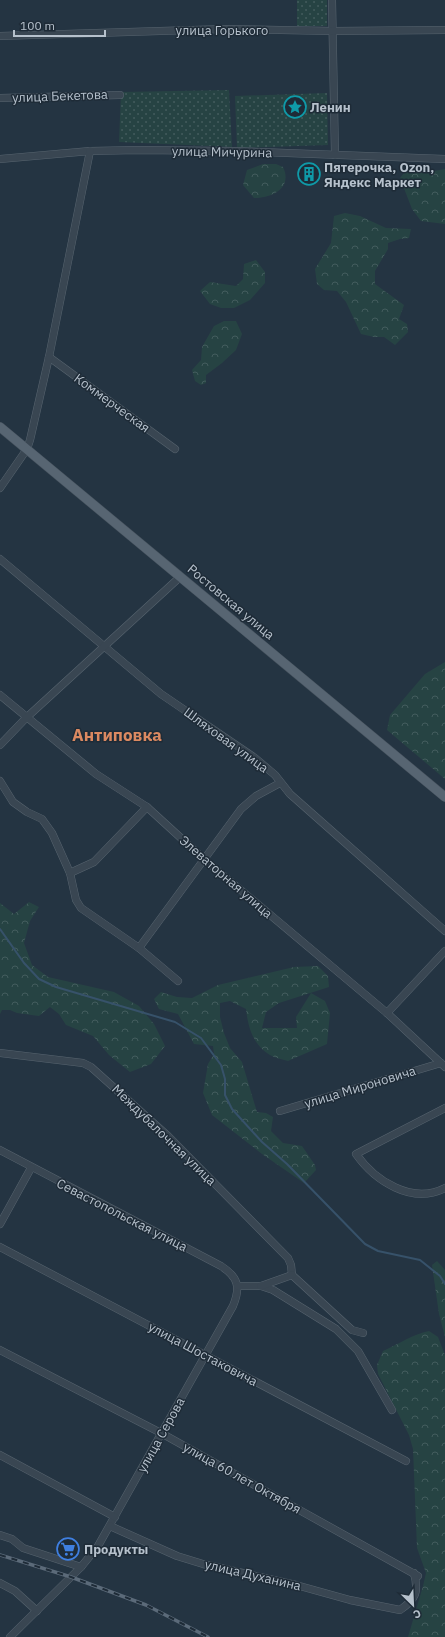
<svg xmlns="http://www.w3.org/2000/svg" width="445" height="1637" viewBox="0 0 445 1637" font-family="'IBM Plex Sans',sans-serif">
<defs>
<pattern id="forest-crowns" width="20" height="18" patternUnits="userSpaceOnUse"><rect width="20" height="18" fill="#264343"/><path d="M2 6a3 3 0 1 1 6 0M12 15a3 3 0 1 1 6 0" fill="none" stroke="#435c5d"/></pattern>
<pattern id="park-dots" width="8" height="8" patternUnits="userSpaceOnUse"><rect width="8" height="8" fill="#264343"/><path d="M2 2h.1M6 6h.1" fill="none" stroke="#435c5d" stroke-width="1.8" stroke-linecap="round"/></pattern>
</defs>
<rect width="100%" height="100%" fill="#243442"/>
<g fill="url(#forest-crowns)">
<path d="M263 164H276L283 167C293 188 272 198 254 198L243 185 247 170Z"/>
<path d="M408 168 434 171 445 169V224L421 221 412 209 400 178Z"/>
<path d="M345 213 360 216 386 228 411 229 409 238 400 239 388 243V249L375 271V284L404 305 399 319 407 324 408 332 395 345 384 337H374L361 334 346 302 337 291 324 290 317 284 315 269 331 243 334 216Z"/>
<path d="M256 260 265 272V283L250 300 234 308H221L210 304 200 291 210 282 236 286 243 279 244 264Z"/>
<path d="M224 321H236L242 334 236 350 222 363 206 375V383L201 385 195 381 192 370 201 360 202 347 214 326Z"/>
<path d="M445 662V779L387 730 390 715 425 674Z"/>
<path d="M29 902 39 907 30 921 24 943 32 965 48 977 114 992 139 1006 154 1024 165 1046 151 1064 130 1072 109 1055 93 1036 66 1025 59 1014 50 1007 39 1016 17 1013 10 1010H2L0 1014V903L14 914Z"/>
<path d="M318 966 328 976 329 987 279 1003 266 1012 262 1028H297L296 1017 311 993 325 1001 330 1013 327 1044 288 1061C282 1059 275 1058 270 1055 253 1045 248 1027 246 1009L230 1001 220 1003V1017L224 1033 230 1048 242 1062 257 1112 266 1113 273 1117 271 1131 283 1143 302 1146 315 1165 316 1170 304 1183 262 1154 212 1115 203 1093 208 1064 214 1054 213 1046 194 1044 178 1014 159 1009 154 999 161 992 177 997 192 998 218 985 294 967Z"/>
<path d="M437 1261 445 1270V1337L439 1314 432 1265Z"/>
<path d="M429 1331 438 1337 445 1355V1637H408L423 1586 426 1573 417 1548 413 1449 409 1435 378 1374 377 1365 383 1351C399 1344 413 1334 429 1331Z"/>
</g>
<g fill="url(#park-dots)">
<rect x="297" y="0" width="30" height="26"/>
<path d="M229 90 232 147 119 142 121 92Z"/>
<path d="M327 93 328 145 237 148 235 96Z"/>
</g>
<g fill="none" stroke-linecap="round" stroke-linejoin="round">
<path stroke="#37526a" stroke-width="2" d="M0 929 24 963 39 979 56 987 175 1022 201 1038 221 1065 225 1079V1095L232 1109 262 1142 287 1164 365 1244 378 1251 420 1260 440 1276 445 1284"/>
<g stroke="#57646f" stroke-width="8">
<g id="minor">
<path d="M332 0 335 155"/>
<path d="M0 36 224 29 333 31 445 30"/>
<path d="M0 98 120 95"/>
<path d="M0 159 90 151 138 150 234 151 445 159"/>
<path d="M49 357 175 449"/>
<path d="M0 488 27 449 30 440 49 357 90 151"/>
<path d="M0 559 161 694 255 758 275 775 290 794 445 931"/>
<path d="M0 695 96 774 147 807 205 860 387 1013 445 1067"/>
<path d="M0 745 26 718 180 577"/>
<path d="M0 781 13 802 27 812 42 819 52 833 70 873 76 900 81 908 139 948 178 981"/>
<path d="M70 873 94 862 147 807"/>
<path d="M139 948 241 809 256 796 280 783"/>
<path d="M387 1013 445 951"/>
<path d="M0 1053 83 1063 91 1067 168 1136 288 1258 291 1265 292 1275"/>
<path d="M445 1108 356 1154C375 1181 412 1205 445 1188"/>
<path d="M280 1111 441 1063"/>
<path d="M0 1150 221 1266C238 1277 241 1287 233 1306L98 1546 81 1567 10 1637"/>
<path d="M0 1224 31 1168"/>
<path d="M0 1247 406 1461"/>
<path d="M292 1275 352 1330 363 1333"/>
<path d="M238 1286H261L273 1290 336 1329 358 1351 392 1410"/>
<path d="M261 1286 292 1275"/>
<path d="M0 1350 161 1433 418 1576"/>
<path d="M0 1455 115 1517"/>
<path d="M110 1526 177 1556 203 1564 296 1585 350 1600 400 1610C416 1599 419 1592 414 1573"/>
<path d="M0 1535 12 1539 23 1548 81 1567"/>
<path d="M0 1583 15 1591 37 1611"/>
</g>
</g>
<g stroke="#434f5b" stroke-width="10">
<path id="major" d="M0 427 445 797"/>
</g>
<use href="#minor" stroke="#394652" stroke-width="7"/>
<use href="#major" stroke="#576572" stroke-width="9"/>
<g stroke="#5b6a79" stroke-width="3.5">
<path id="rail" d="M0 1555 71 1577 146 1605 208 1637"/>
</g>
<use href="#rail" stroke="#1e2b37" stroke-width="2" stroke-dasharray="6" stroke-linecap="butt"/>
</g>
<defs>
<g id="sight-ring" transform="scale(1.15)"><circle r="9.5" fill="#1e2b37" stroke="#0f9aa8" stroke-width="1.5"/><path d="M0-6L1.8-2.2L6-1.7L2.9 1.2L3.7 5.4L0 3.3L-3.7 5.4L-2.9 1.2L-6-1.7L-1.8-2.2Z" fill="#0f9aa8"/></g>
<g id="building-ring" transform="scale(1.15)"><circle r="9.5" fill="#1e2b37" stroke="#0f9aa8" stroke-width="1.5"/><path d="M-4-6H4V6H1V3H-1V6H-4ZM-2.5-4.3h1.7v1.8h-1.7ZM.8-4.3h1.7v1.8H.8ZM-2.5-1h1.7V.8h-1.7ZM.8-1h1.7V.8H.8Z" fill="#0f9aa8"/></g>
<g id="supermarket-ring" transform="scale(1.15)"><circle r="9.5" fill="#1e2b37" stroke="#3f7fe0" stroke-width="1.5"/><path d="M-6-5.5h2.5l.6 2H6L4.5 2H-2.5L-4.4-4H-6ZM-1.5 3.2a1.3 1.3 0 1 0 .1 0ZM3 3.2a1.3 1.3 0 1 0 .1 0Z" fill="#3f7fe0"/></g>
</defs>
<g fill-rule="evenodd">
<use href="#sight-ring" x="295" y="107"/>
<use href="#building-ring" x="309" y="174"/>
<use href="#supermarket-ring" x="68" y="1549"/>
</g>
<g text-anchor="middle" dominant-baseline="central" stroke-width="3" stroke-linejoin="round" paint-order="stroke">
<g font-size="13" fill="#b6c1cc" stroke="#1e2b37">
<text x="222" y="30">улица Горького</text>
<text transform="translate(60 96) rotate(-2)">улица Бекетова</text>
<text transform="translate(222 152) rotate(1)">улица Мичурина</text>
<text transform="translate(112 403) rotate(36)">Коммерческая</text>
<text transform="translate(231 602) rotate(40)">Ростовская улица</text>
<text transform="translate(226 740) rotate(36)">Шляховая улица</text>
<text transform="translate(226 877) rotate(41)">Элеваторная улица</text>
<text transform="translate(360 1087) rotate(-17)">улица Мироновича</text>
<text transform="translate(164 1135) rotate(44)">Междубалочная улица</text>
<text transform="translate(122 1215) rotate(27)">Севастопольская улица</text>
<text transform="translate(203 1354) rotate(28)">улица Шостаковича</text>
<text transform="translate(161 1435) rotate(-61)">улица Серова</text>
<text transform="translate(242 1478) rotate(29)">улица 60 лет Октября</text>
<text transform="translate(253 1575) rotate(13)">улица Духанина</text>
</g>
<g font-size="13" font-weight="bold" fill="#b6c1cc" stroke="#1e2b37" text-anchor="start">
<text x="310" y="107">Ленин</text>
<text x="324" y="167">Пятерочка, Ozon,<tspan x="324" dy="15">Яндекс Маркет</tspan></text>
<text x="84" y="1549">Продукты</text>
</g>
<g font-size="17" font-weight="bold" fill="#db8961" stroke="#1e2b37">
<text x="117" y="735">Антиповка</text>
</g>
</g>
<g transform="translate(413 1605) rotate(156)" stroke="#1e2b37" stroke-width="3" paint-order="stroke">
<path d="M0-3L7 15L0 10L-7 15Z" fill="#b6c1cc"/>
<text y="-6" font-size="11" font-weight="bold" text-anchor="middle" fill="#b6c1cc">С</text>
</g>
<path d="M14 30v6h91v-6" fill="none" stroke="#b6c1cc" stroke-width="2"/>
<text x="20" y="30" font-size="12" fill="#b6c1cc" stroke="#1e2b37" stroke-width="3" paint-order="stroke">100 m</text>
</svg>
